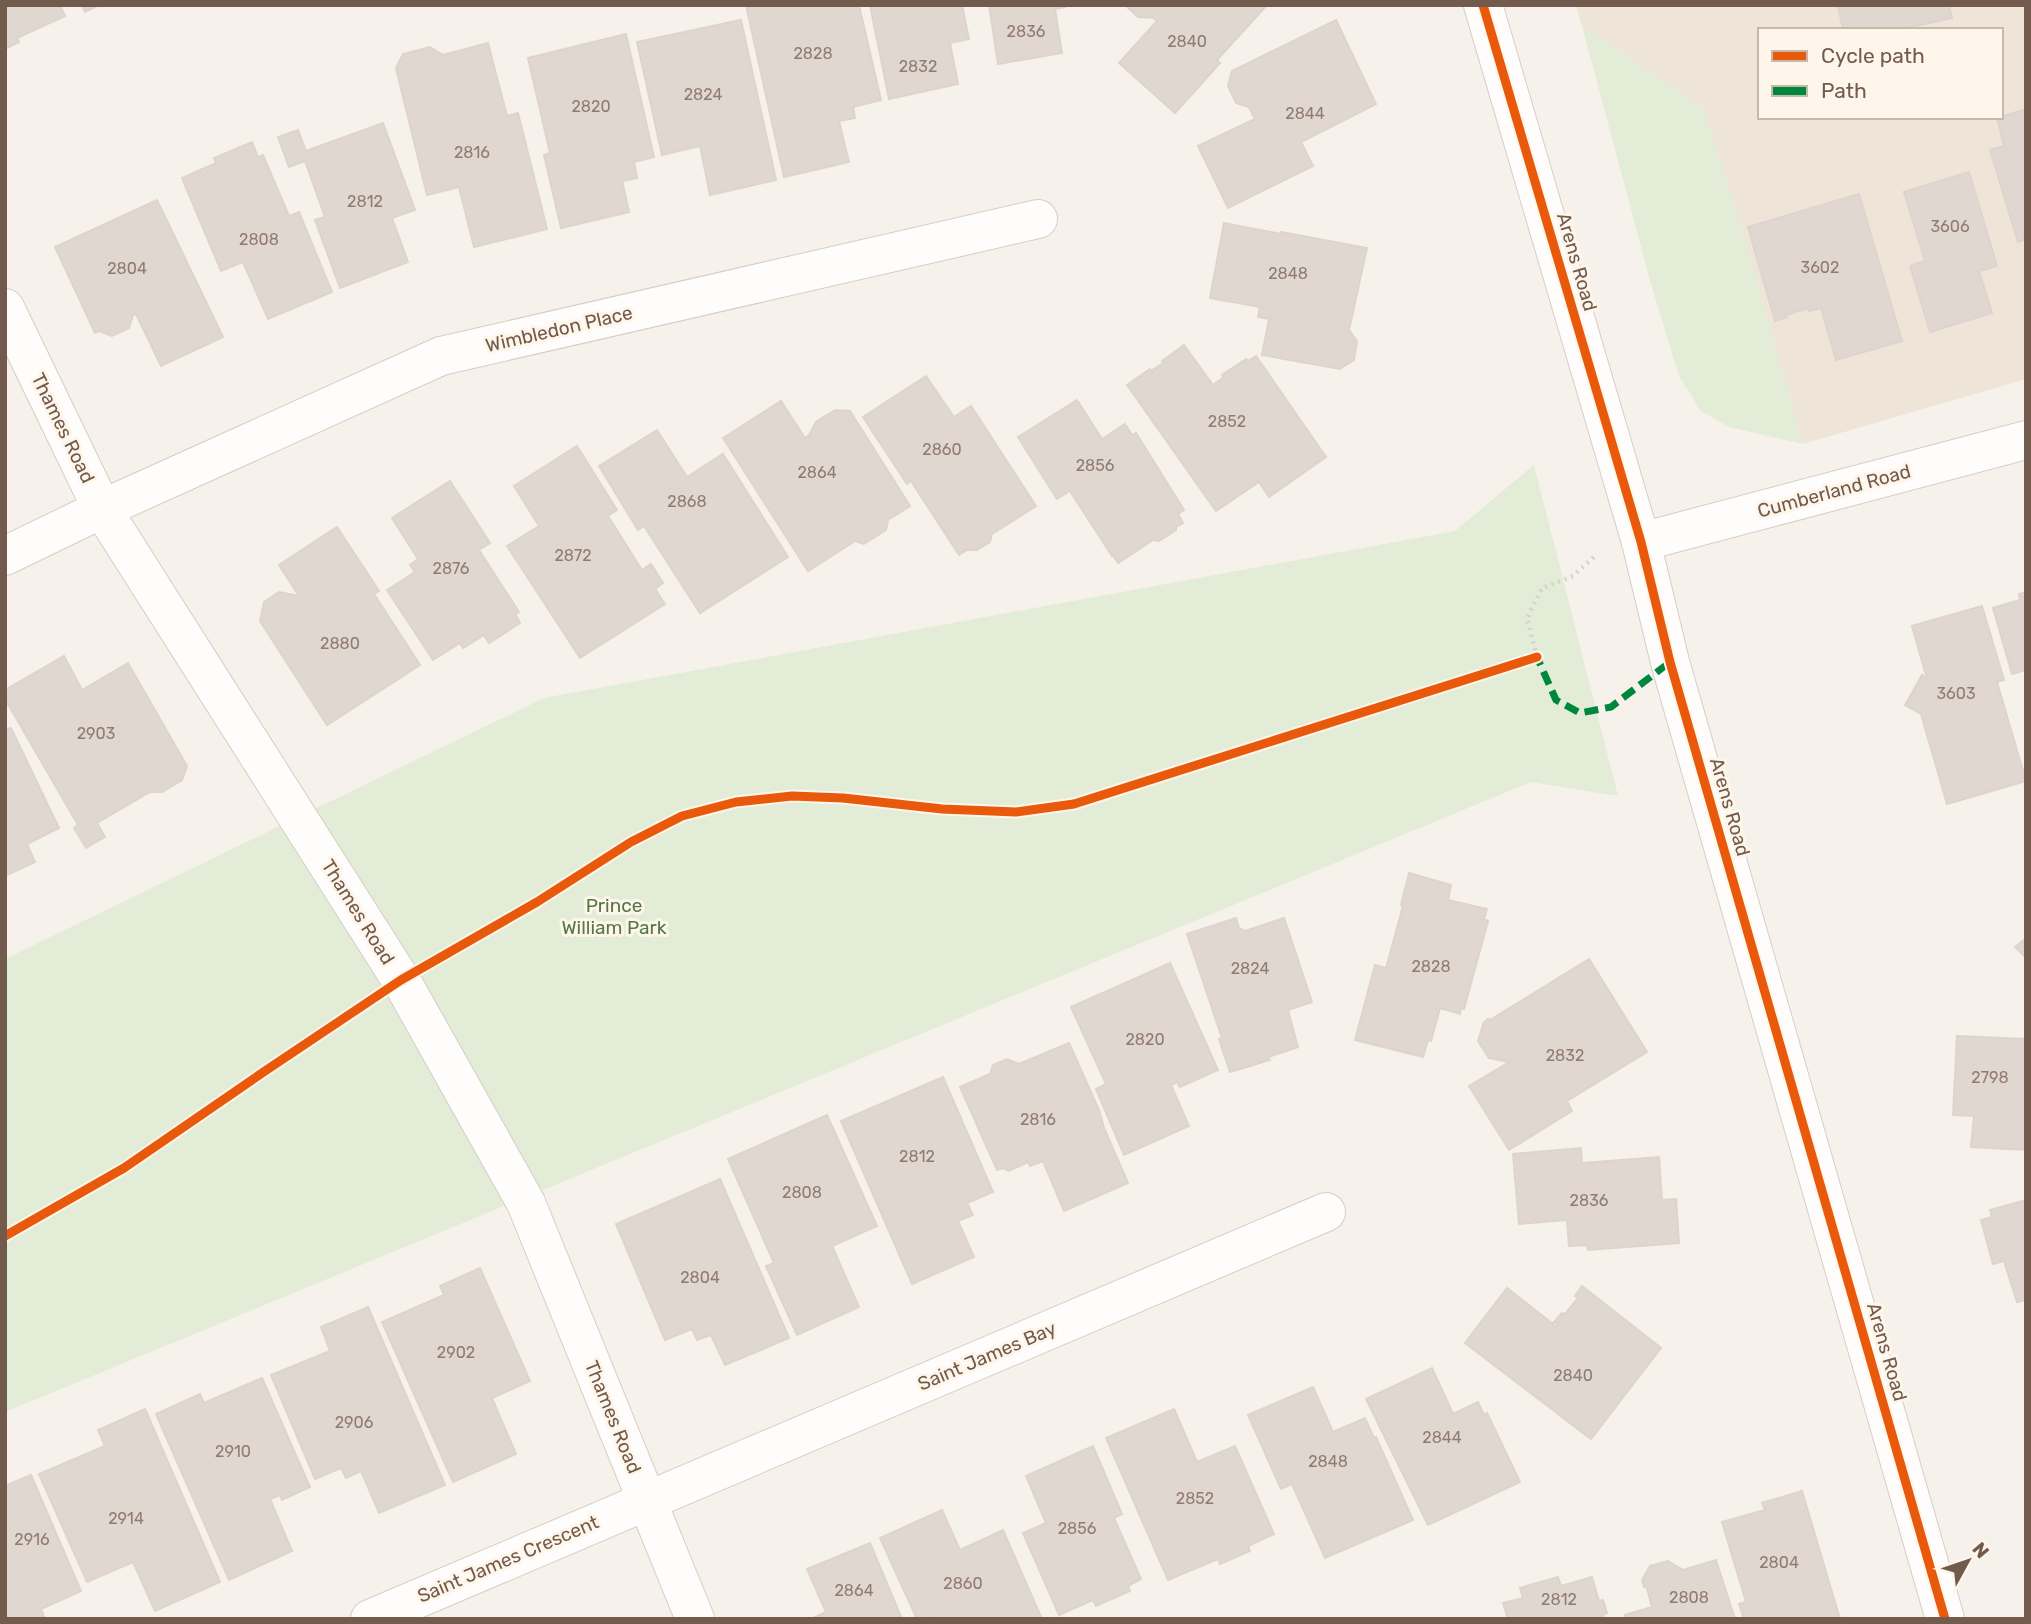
<svg xmlns="http://www.w3.org/2000/svg" width="2031" height="1624" viewBox="0 0 2031 1624" font-family="Rubik,sans-serif">
<rect width="100%" height="100%" fill="#f6f1ea"/>
<path fill="#efe4d8" fill-rule="evenodd" d="M1576 5H2026V379L1803 444 1745 240 1703 107 1582 26ZM1760 30H2001V117H1760Z"/>
<g fill="#e3ecd6">
<path d="M1582 26 1703 107 1745 240 1803 444 1729 427 1701 411 1679 376 1651 284Z"/>
<path d="M1534 465 1618 796 1531 782 5 1412V959L544 698 1455 531Z"/>
</g>
<g fill="#dfd7d0" stroke="#ded4cd" stroke-width="2">
<path d="M5 5H60L65 16 17 38 19 42 5 49Z"/>
<path d="M82 5H99L85 12Z"/>
<path d="M746 5H859L881 100 853 107 855 118 839 121 849 162 784 177Z"/>
<path d="M870 5H962L969 39 950 43 958 84 889 99Z"/>
<path d="M989 5H1064L1065 7 1055 9 1062 53 998 64Z"/>
<path d="M1125 5H1267L1217 60 1220 63 1175 113 1119 63 1157 21 1154 18 1138 17Z"/>
<path d="M1838 5H1949L1952 18 1897 30H1843Z"/>
<path d="M741 20 776 180 710 195 700 146 662 155 637 42Z"/>
<path d="M1336 20 1376 104 1301 142 1313 166 1228 208 1198 146 1255 119 1249 107 1236 103 1228 86 1232 71Z"/>
<path d="M626 34 654 157 634 162 637 178 622 181 629 212 561 228 544 155 550 153 528 58Z"/>
<path d="M488 43 507 116 518 113 547 229 474 247 459 187 427 195 396 68 403 54 430 47 443 55Z"/>
<path d="M2026 109V239L2018 242 1990 150 2004 146 1997 118Z"/>
<path d="M383 123 415 210 392 218 408 262 340 288 315 220 325 217 305 161 289 167 278 137 298 130 306 151Z"/>
<path d="M252 142 258 157 263 155 289 216 299 212 332 292 268 319 243 262 221 271 182 178 216 163 214 158Z"/>
<path d="M1969 172 1997 266 1979 271 1992 313 1930 332 1910 266 1925 261 1904 192Z"/>
<path d="M1859 194 1902 341 1836 360 1821 308 1809 311 1808 308 1786 315 1787 317 1775 321 1748 227Z"/>
<path d="M157 200 223 337 161 366 136 314 133 315 129 328 112 336 99 331 95 333 55 247Z"/>
<path d="M1224 223 1281 234V232L1367 248 1349 330 1357 341 1354 360 1340 369 1262 355 1269 319 1258 317 1260 307 1210 298Z"/>
<path d="M1184 345 1213 385 1223 378 1222 375 1246 359 1248 361 1256 356 1326 457 1269 497 1259 482 1216 511 1127 385 1150 369 1151 371 1163 363 1162 361Z"/>
<path d="M926 376 954 417 971 406 1036 506 992 534 990 542 977 550H967L959 555 911 481 907 484 863 417Z"/>
<path d="M1077 400 1102 439 1125 424 1132 435 1136 433 1184 510 1178 514 1183 523 1176 527V530L1159 541 1153 540 1118 563 1113 555 1112 556 1070 491 1057 499 1018 437Z"/>
<path d="M781 401 805 438 809 435 816 422 835 410 850 411 910 506 888 520 886 530 864 544 855 541 808 571 723 438Z"/>
<path d="M657 430 687 477 723 454 788 557 700 613 644 526 638 530 599 466Z"/>
<path d="M577 446 617 510 608 516 642 570 651 564 663 583 655 589 665 604 580 658 507 546 539 526 514 486Z"/>
<path d="M450 481 490 543 479 550 519 612 515 614 520 623 489 643 484 635 463 648 460 643 433 660 387 590 415 572 410 565 418 559 392 518Z"/>
<path d="M337 527 379 591 374 594 420 665 327 725 260 621 264 602 279 592 299 596 279 565Z"/>
<path d="M2026 592V670L2012 674 1993 608 2020 600 2019 594Z"/>
<path d="M1982 606 2004 680 1997 682 2026 781 1947 804 1921 714 1905 705 1922 675 1927 679 1912 626Z"/>
<path d="M64 656 82 690 128 663 187 766 182 780 162 792H150L97 823 105 837 86 848 74 828 78 825 5 699V690Z"/>
<path d="M11 728 59 828 27 844 35 862 5 876V730Z"/>
<path d="M1409 873 1451 885 1448 900 1487 909 1484 919 1488 921 1464 1009 1461 1008 1460 1014 1440 1008 1431 1041 1428 1040 1423 1057 1355 1040 1375 965 1386 968 1403 906 1401 905Z"/>
<path d="M1236 918 1239 928 1245 931 1284 918 1312 1002 1288 1010 1298 1047 1268 1057 1270 1060 1230 1072 1219 1039 1222 1038 1187 934Z"/>
<path d="M2026 938V958L2015 947Z"/>
<path d="M1589 959 1647 1052 1567 1101 1572 1111 1509 1150 1469 1086 1509 1062 1489 1058 1478 1041 1484 1022 1488 1019 1490 1020Z"/>
<path d="M1170 963 1218 1070 1180 1087 1177 1082 1171 1085 1189 1126 1124 1155 1096 1089 1106 1084 1071 1007Z"/>
<path d="M1957 1036 2026 1039V1150L1971 1147 1974 1116 1953 1115Z"/>
<path d="M1069 1043 1099 1110 1104 1128 1128 1183 1064 1211 1043 1161 1030 1166 1028 1162 1009 1171 1003 1168 997 1170 960 1087 990 1074 993 1065 1007 1059 1019 1064Z"/>
<path d="M943 1077 993 1192 967 1203 973 1215 958 1221 974 1257 912 1284 841 1121Z"/>
<path d="M827 1115 877 1226 832 1246 859 1307 797 1335 766 1266 774 1263 728 1159Z"/>
<path d="M1581 1148 1582 1163 1659 1157 1662 1200 1676 1199 1679 1243 1588 1250 1587 1245 1569 1246 1567 1220 1519 1224 1513 1154Z"/>
<path d="M720 1179 789 1338 725 1365 711 1335 697 1340 692 1329 665 1340 616 1224Z"/>
<path d="M2026 1200V1300L2017 1302 2004 1261 1993 1264 1981 1220 1992 1217 1990 1210Z"/>
<path d="M480 1268 530 1381 492 1398 516 1454 453 1482 382 1322 444 1295 440 1286Z"/>
<path d="M1582 1286 1661 1348 1591 1439 1465 1343 1507 1288 1557 1327 1558 1324 1554 1322 1562 1313 1565 1314 1578 1298 1575 1296Z"/>
<path d="M368 1307 445 1485 379 1513 361 1471 346 1478 341 1468 315 1479 271 1375 330 1351 321 1327Z"/>
<path d="M1432 1368 1453 1414 1478 1402 1484 1415 1487 1413 1520 1482 1428 1525 1366 1399Z"/>
<path d="M262 1378 310 1487 282 1500 280 1495 270 1499 292 1551 229 1580 156 1414 200 1394 204 1403Z"/>
<path d="M1313 1387 1333 1432 1365 1418 1374 1438 1376 1437 1413 1520 1325 1558 1292 1484 1281 1489 1248 1415Z"/>
<path d="M145 1409 220 1582 155 1611 133 1562 87 1582 39 1474 105 1446 98 1430Z"/>
<path d="M1174 1409 1197 1462 1235 1446 1274 1534 1248 1546 1250 1551 1220 1564 1218 1559 1168 1580 1106 1438Z"/>
<path d="M1093 1446 1122 1514 1114 1518 1141 1579 1128 1586 1130 1591 1096 1606 1093 1600 1059 1615 1023 1533 1046 1523 1026 1476Z"/>
<path d="M31 1475 81 1591 41 1609 45 1619H5V1486Z"/>
<path d="M1802 1491 1840 1619H1744L1739 1604 1746 1602 1722 1522 1765 1510 1762 1503Z"/>
<path d="M942 1510 960 1550 1003 1530 1042 1619H938L937 1616 930 1619H917L880 1538Z"/>
<path d="M870 1543 902 1619H811L826 1612 807 1569Z"/>
<path d="M1716 1560 1735 1619H1626L1625 1615 1652 1607 1646 1585 1644 1587 1642 1580 1650 1566 1668 1561 1683 1570Z"/>
<path d="M1558 1577 1561 1586 1592 1577 1599 1601 1603 1600 1607 1613 1603 1614 1604 1619H1508L1503 1603 1523 1598 1520 1588Z"/>
</g>
<g fill="none" stroke-linecap="round" stroke-linejoin="round">
<g stroke="#d5cec8" stroke-width="40">
<g id="minor">
<path d="M1483 5 1641 542 1670 662 1945 1619"/>
<path d="M5 308 102 509 401 980 526 1203 695 1619"/>
<path d="M1641 542 2026 440"/>
<path d="M5 556 102 509 441 356 1038 219"/>
<path d="M370 1619 1326 1212"/>
</g>
</g>
<path stroke="#d7d0cb" stroke-width="4.5" stroke-dasharray="2 5" stroke-linecap="butt" d="M1537 657 1527 618 1542 588 1573 576 1595 556"/>
<use href="#minor" stroke="#fefdfc" stroke-width="38"/>
<path stroke="#00873e" stroke-width="7" stroke-dasharray="14 7" stroke-linecap="butt" d="M1532 658 1537 657 1556 700 1580 713 1611 707 1670 662"/>
<g stroke="#fef6eb" stroke-width="13">
<g id="cycleway">
<path d="M1483 5 1641 542 1670 662 1945 1619"/>
<path d="M5 1236 124 1168 265 1071 401 980 537 902 631 842 682 816 736 802 792 796 843 798 942 809 1016 812 1074 804 1537 657"/>
</g>
</g>
<use href="#cycleway" stroke="#e8590c" stroke-width="9"/>
</g>
<g text-anchor="middle" dominant-baseline="central" stroke-width="6" stroke-linejoin="round" paint-order="stroke">
<g font-size="16" fill="#907c70">
<text x="1026" y="31">2836</text>
<text x="1187" y="41">2840</text>
<text x="813" y="53">2828</text>
<text x="918" y="66">2832</text>
<text x="703" y="94">2824</text>
<text x="591" y="106">2820</text>
<text x="1305" y="113">2844</text>
<text x="472" y="152">2816</text>
<text x="365" y="201">2812</text>
<text x="1950" y="226">3606</text>
<text x="259" y="239">2808</text>
<text x="1820" y="267">3602</text>
<text x="127" y="268">2804</text>
<text x="1288" y="273">2848</text>
<text x="1227" y="421">2852</text>
<text x="942" y="449">2860</text>
<text x="1095" y="465">2856</text>
<text x="817" y="472">2864</text>
<text x="687" y="501">2868</text>
<text x="573" y="555">2872</text>
<text x="451" y="568">2876</text>
<text x="340" y="643">2880</text>
<text x="1956" y="693">3603</text>
<text x="96" y="733">2903</text>
<text x="1431" y="966">2828</text>
<text x="1250" y="968">2824</text>
<text x="1145" y="1039">2820</text>
<text x="1565" y="1055">2832</text>
<text x="1990" y="1077">2798</text>
<text x="1038" y="1119">2816</text>
<text x="917" y="1156">2812</text>
<text x="802" y="1192">2808</text>
<text x="1589" y="1200">2836</text>
<text x="700" y="1277">2804</text>
<text x="456" y="1352">2902</text>
<text x="1573" y="1375">2840</text>
<text x="354" y="1422">2906</text>
<text x="1442" y="1437">2844</text>
<text x="233" y="1451">2910</text>
<text x="1328" y="1461">2848</text>
<text x="1195" y="1498">2852</text>
<text x="126" y="1518">2914</text>
<text x="1077" y="1528">2856</text>
<text x="32" y="1539">2916</text>
<text x="1779" y="1562">2804</text>
<text x="963" y="1583">2860</text>
<text x="854" y="1590">2864</text>
<text x="1689" y="1597">2808</text>
<text x="1559" y="1599">2812</text>
</g>
<g font-size="19" fill="#725a4c" stroke="#fef6eb">
<text transform="translate(1577 262) rotate(74)">Arens Road</text>
<text transform="translate(559 329) rotate(-13)">Wimbledon Place</text>
<text transform="translate(63 428) rotate(64)">Thames Road</text>
<text transform="translate(1834 491) rotate(-15)">Cumberland Road</text>
<text transform="translate(1730 807) rotate(74)">Arens Road</text>
<text transform="translate(358 912) rotate(58)">Thames Road</text>
<text transform="translate(1887 1352) rotate(74)">Arens Road</text>
<text transform="translate(987 1356) rotate(-23)">Saint James Bay</text>
<text transform="translate(613 1417) rotate(68)">Thames Road</text>
<text transform="translate(508 1559) rotate(-23)">Saint James Crescent</text>
</g>
<g font-size="19" fill="#547745" stroke="#fef6eb">
<text x="614" y="905">Prince<tspan x="614" dy="22">William Park</tspan></text>
</g>
</g>
<rect width="2031" height="1624" fill="none" stroke="#725a4c" stroke-width="14"/>
<rect x="1758" y="28" width="245" height="91" fill="#fef6eb" stroke="#c6b8ab" stroke-width="2"/>
<rect x="1772" y="51" width="35" height="10" fill="#e8590c" stroke="#c6b8ab" stroke-width="2"/>
<text x="1821" y="63" font-size="21" fill="#725a4c">Cycle path</text>
<rect x="1772" y="86" width="35" height="10" fill="#00873e" stroke="#c6b8ab" stroke-width="2"/>
<text x="1821" y="98" font-size="21" fill="#725a4c">Path</text>
<g transform="translate(1968 1561) rotate(50)" stroke="#fef6eb" stroke-width="5" paint-order="stroke">
<path d="M0-5L12 26L0 18L-12 26Z" fill="#725a4c"/>
<text y="-10" font-size="19" font-weight="bold" text-anchor="middle" fill="#725a4c">N</text>
</g>
</svg>
